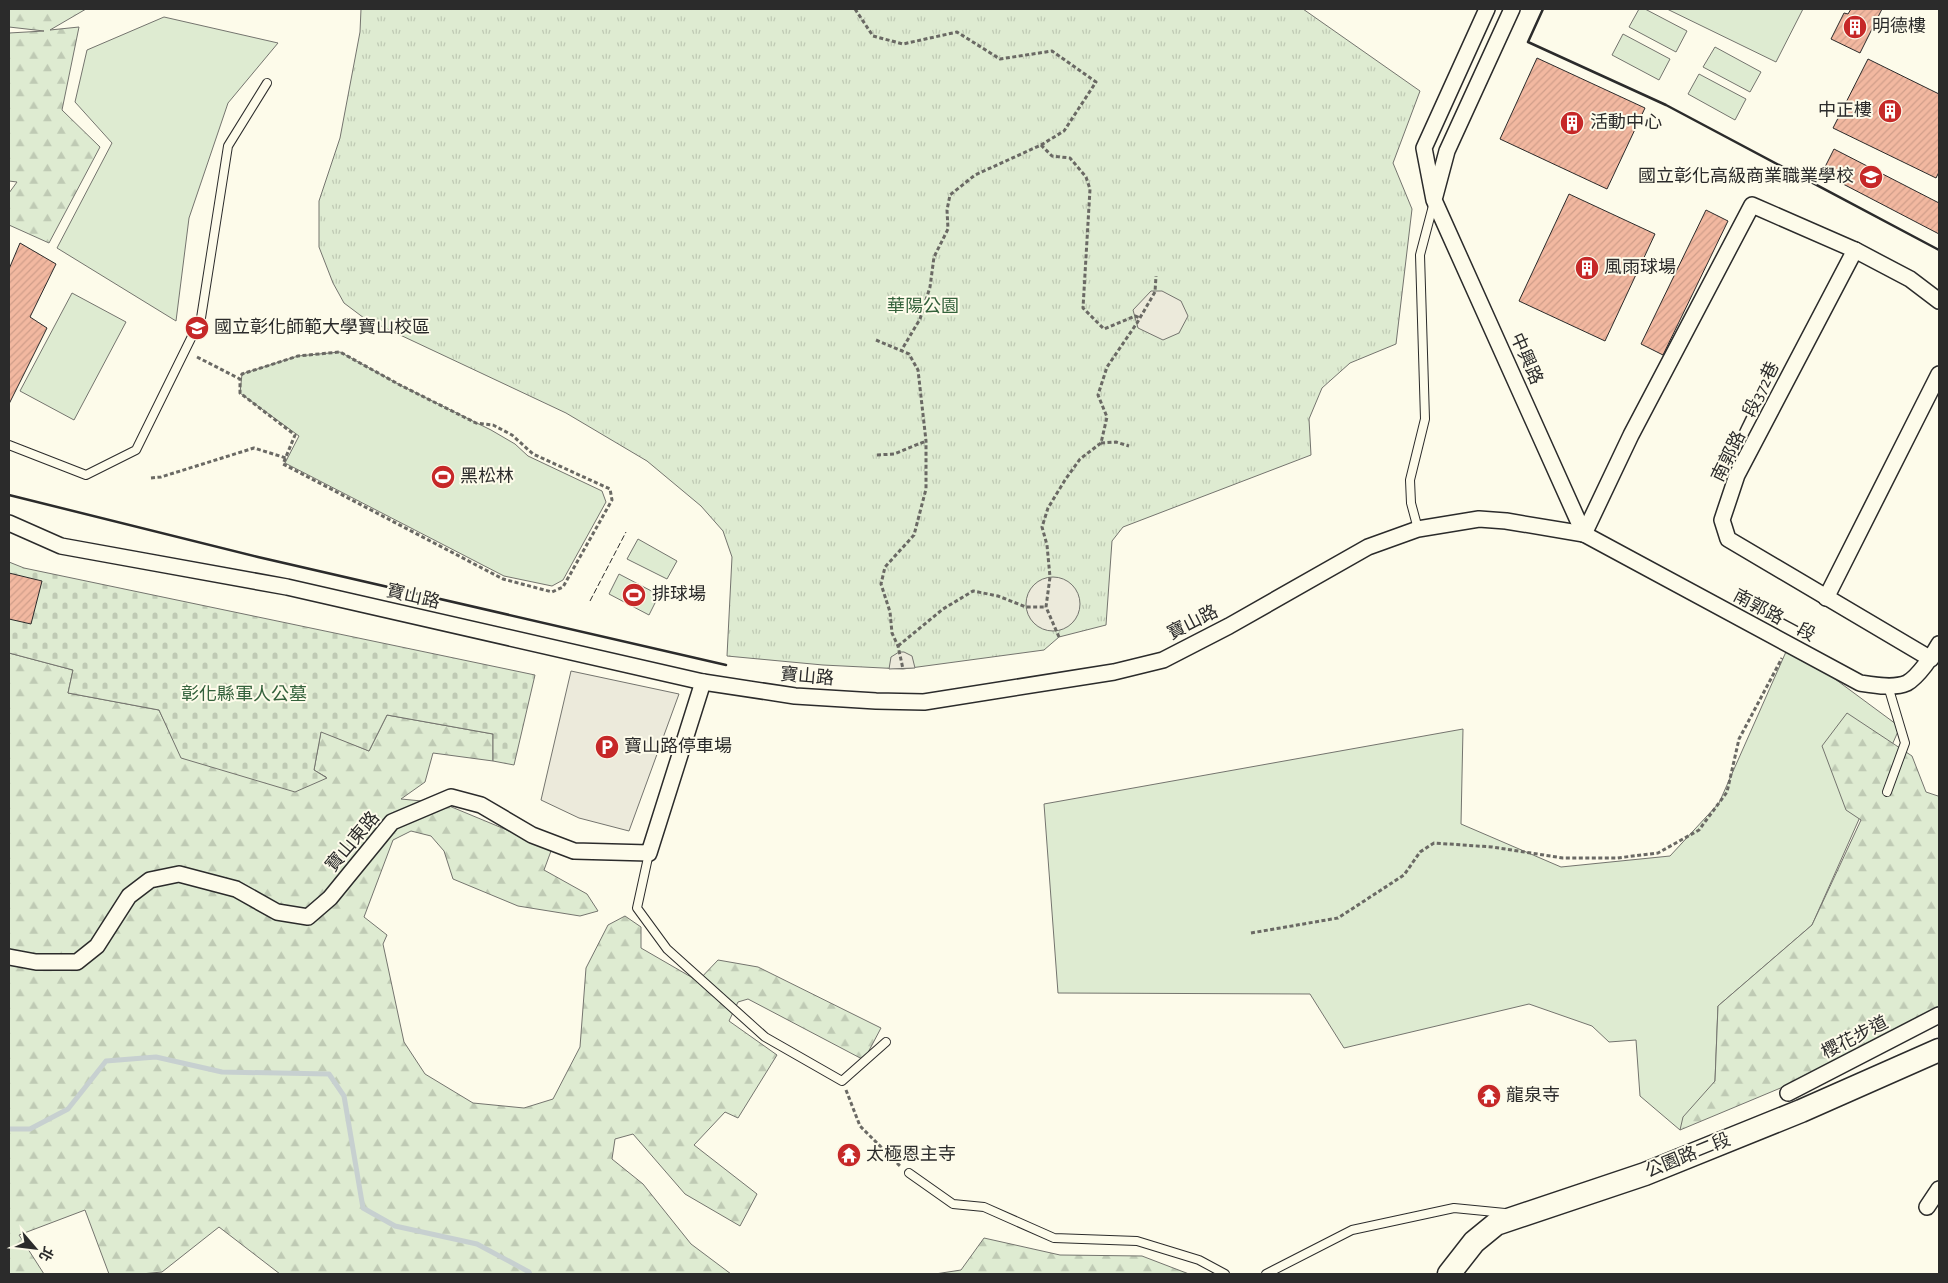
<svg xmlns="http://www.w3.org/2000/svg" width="1948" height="1283" viewBox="0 0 1948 1283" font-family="'Alegreya Sans','Noto Sans TC',sans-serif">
<defs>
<pattern id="forest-firs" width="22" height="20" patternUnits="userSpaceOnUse" patternTransform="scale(1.25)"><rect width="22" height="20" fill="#deebd1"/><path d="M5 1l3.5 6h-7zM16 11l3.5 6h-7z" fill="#bfcab4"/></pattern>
<pattern id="cemetery-stones" width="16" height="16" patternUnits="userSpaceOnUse" patternTransform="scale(1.25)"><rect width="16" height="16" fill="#deebd1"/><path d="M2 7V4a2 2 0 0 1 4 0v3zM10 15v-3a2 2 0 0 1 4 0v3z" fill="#bfcab4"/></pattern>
<pattern id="park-tufts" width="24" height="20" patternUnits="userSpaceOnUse" patternTransform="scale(1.25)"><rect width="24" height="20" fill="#deebd1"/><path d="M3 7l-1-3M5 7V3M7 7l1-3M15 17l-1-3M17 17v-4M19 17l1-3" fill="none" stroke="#bfcab4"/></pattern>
<pattern id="building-hatch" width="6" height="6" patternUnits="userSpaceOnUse" patternTransform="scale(1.25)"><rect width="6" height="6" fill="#f2b8a0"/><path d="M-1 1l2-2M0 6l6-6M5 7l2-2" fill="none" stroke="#d09e8a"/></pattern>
</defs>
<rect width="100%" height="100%" fill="#fdfbea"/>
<g fill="#deebd1" stroke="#74746e">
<path d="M1639 9H1645L1687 31 1676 52 1629 27Z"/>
<path d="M1667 9H1803L1776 62Z"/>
<path d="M164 17 278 43 228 103 189 218 176 321 57 248 112 143 75 102 87 50Z"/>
<path d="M1623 34 1670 59 1659 80 1612 55Z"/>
<path d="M1715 47 1761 72 1750 92 1703 67Z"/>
<path d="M1699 74 1746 99 1735 120 1688 94Z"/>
<path d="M72 293 126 322 74 420 20 391Z"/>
<path d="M340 352 400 385 491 430 515 444 528 456 602 491 606 502 563 580 552 586 504 576 285 463 299 436 240 393 242 374 298 356Z"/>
<path d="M638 539 677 561 667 579 627 559Z"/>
<path d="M619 574 659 595 649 615 609 594Z"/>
<path d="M1789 645 1900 727 1812 925 1718 1006 1715 1081 1680 1130 1640 1096 1636 1040 1609 1042 1592 1026 1529 1004 1344 1048 1310 994 1058 993 1044 804 1463 729 1461 824 1561 867 1670 856 1719 803Z"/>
</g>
<g fill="url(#forest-firs)" stroke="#74746e">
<path d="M9 9H86L50 30 79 27 62 110 100 147 49 243 9 225V193L17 182 9 181V33L44 31 9 27Z"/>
<path d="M9 653 73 670 68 693 159 710 182 758 326 777 314 770 321 731 369 751 387 715 493 734V761L433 753 425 782 401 799 442 803 543 845 551 851 544 870 587 894 598 911 580 916 518 906 453 879 444 851 431 836 411 831 393 840 364 917 387 935 383 944 404 1042 425 1074 473 1103 524 1108 553 1099 580 1047 586 968 608 925 625 916 641 927V948L698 981 718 960 758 967 881 1028 864 1060 748 999 738 1002 729 1021 777 1055 738 1118 725 1112 694 1145 757 1194 740 1226 685 1194 633 1134 615 1139 612 1159 643 1184 691 1244 731 1274H735H280L219 1227 162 1272 141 1274H109L85 1210 19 1235 44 1274H9Z"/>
<path d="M1847 713 1912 756 1926 792 1938 796 1939 795V1012L1850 1059 1680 1130 1683 1117 1715 1081 1718 1006 1812 925 1861 820 1846 810 1822 746Z"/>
<path d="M984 1238 1060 1255 1142 1256 1189 1274H935L961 1270Z"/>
</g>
<path fill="url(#cemetery-stones)" stroke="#74746e" d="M9 562 24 568 535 675 514 765 493 761V734L387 715 369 751 321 732 314 770 327 778 295 792 181 758 159 710 68 693 73 670 9 653Z"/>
<path fill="url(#park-tufts)" stroke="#74746e" d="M361 9H1303L1420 91 1393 163 1412 209 1396 344 1350 363 1322 388 1309 419 1311 455 1123 527 1112 541 1106 625 1059 637 1044 650 903 669 823 665 727 656 732 557 723 531 701 506 647 461 566 413 364 318 344 303 333 283 319 247V201L340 138 360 32Z"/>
<g fill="#eceadb" stroke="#74746e">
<path d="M1151 291H1162L1181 301 1188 316 1179 333 1163 340 1138 328 1133 310Z"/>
<circle cx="1053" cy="604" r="27"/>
<path d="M899 652H904L912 656 915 668 889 669 891 657Z"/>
<path d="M571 671 679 694 629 831 579 818 541 800Z"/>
</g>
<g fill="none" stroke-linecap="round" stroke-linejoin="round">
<path stroke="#c7d0d0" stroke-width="5" d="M9 1129H30L68 1109 106 1061 156 1057 222 1072 329 1074 344 1096 363 1208 395 1226 477 1244 529 1272 530 1274"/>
</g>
<g fill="url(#building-hatch)" stroke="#2b2b2b">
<path d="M1851 9H1882L1860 53 1831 39 1844 13 1848 14Z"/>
<path d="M1537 58 1645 108 1607 189 1500 139Z"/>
<path d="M1868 59 1939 94V172L1936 178 1833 128Z"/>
<path d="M1834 149 1939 203V234L1822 173Z"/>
<path d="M1569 194 1655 234 1605 341 1519 301Z"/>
<path d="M1706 210 1728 221 1663 355 1641 344Z"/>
<path d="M20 243 56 264 30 317 47 328 9 404V269Z"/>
<path d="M9 573 42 581 31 624 9 619Z"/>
</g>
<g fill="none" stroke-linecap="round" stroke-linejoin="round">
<g stroke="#2b2b2b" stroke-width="10">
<g id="lane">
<path d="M9 445 86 475 136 450 201 318 228 146 267 83"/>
<path d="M1418 529 1411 503 1410 480 1425 419 1420 255 1434 202"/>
<path d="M1887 792 1905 743 1888 686"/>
<path d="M649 853 637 908 667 949 765 1037 842 1081 886 1042"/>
<path d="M909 1173 953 1204 984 1207 1054 1238 1137 1241 1199 1260 1225 1274"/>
<path d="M1266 1274 1352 1230 1454 1208 1505 1213"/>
</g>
</g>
<g stroke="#2b2b2b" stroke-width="18">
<g id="street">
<path d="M1487 9 1424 148 1434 200 1584 534"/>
<path d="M1435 196 1447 151 1512 9"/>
<path d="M1855 250 1737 475 1722 520 1728 539 1931 659"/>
<path d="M9 523 61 546 287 587 703 682 795 696 876 701 924 702 1114 672 1163 660 1229 626 1368 547 1418 529 1479 519 1506 521 1584 534 1860 683C1873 685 1894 689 1907 683 1918 677 1933 655 1939 644"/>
<path d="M1584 534 1631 435 1752 205 1855 250 1910 279 1939 301"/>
<path d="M1826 598 1939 374"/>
<path d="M9 957 36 962H77L97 946 129 896 150 880 179 874 236 889 277 912 308 917 330 898 392 822 451 797 481 805 532 835 574 851 649 853 703 682"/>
<path d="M1788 1093 1939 1015"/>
<path d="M1927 1207 1939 1189"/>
</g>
</g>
<g stroke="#2b2b2b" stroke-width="25">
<path id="secondary" d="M1449 1274 1474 1242 1496 1224 1645 1174 1801 1111 1939 1050"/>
</g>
<g stroke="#6a6964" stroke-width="3" stroke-dasharray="4 2.5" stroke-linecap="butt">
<path d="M855 9 873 36 903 44 957 32 1000 59 1052 51 1096 82 1064 131 1041 145 975 175 950 195 947 210 948 229 934 257 930 287 920 319 901 351"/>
<path d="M1041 145 1052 156 1070 158 1086 177 1090 189 1083 308 1104 329 1135 316 1140 318"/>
<path d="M876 340 909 354 918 370 926 441V489L914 535 885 567 881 584 890 612 892 633 898 646 903 669"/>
<path d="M197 357 240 379 242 374 298 356 340 352 400 385 476 423 493 425 512 435 533 454 610 489 612 500 563 587 552 592 503 579 283 464 295 435 240 393V379"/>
<path d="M1101 443 1116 442 1129 446"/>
<path d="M877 455 894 454 926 441"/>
<path d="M151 478 161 477 254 448 286 458"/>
<path d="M1059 637 1046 607 1050 577 1047 545 1042 527 1048 508 1065 480 1080 459 1101 443 1107 417 1098 395 1107 367 1137 323 1155 292 1156 276"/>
<path d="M898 646 943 609 973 591 998 596 1026 607H1046"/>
<path d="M1251 933 1338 918 1404 875 1420 852 1434 843 1492 847 1563 858H1617L1658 853 1699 830 1727 792 1739 739 1782 658"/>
<path d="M846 1090 860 1126 901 1167"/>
</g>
<use href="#lane" stroke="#fdfbea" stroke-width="8"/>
<use href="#street" stroke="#fdfbea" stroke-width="15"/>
<use href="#secondary" stroke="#fdfbea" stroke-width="22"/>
<path stroke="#2b2b2b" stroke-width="1" stroke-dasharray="6 2.5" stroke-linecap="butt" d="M590 601 626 532"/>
<g stroke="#2b2b2b" stroke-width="2.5">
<path d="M1543 9 1528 42 1666 105 1939 250"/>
<path d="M9 495 258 557 726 665"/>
</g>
</g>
<defs>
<g id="building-disc" transform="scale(1.25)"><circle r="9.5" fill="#c62828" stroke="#fdfbea"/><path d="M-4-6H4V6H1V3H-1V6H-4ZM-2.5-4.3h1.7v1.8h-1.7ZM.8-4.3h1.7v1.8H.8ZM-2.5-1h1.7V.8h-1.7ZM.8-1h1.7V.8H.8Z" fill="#fff"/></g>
<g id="school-disc" transform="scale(1.25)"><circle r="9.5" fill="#c62828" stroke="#fdfbea"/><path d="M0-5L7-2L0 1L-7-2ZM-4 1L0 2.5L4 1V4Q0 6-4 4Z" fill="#fff"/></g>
<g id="university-disc" transform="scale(1.25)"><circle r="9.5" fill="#c62828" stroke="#fdfbea"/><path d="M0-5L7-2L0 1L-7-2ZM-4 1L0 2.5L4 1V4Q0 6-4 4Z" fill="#fff"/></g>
<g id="stadium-disc" transform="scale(1.25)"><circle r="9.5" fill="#c62828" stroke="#fdfbea"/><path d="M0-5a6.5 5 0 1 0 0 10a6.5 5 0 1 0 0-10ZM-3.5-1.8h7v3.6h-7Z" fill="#fff"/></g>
<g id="parking-disc" transform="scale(1.25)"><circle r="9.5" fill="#c62828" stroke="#fdfbea"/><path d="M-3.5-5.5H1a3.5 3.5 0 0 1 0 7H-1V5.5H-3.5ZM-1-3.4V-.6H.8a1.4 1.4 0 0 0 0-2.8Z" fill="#fff"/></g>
<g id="temple-disc" transform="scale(1.25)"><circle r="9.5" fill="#c62828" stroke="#fdfbea"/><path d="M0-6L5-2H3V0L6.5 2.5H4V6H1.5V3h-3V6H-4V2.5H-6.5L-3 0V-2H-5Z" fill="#fff"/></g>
</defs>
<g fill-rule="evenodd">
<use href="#building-disc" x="1855" y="27"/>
<use href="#building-disc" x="1890" y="111"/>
<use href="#building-disc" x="1572" y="123"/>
<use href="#school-disc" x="1871" y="177"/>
<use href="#building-disc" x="1587" y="268"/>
<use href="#university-disc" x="197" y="328"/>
<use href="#stadium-disc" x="443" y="477"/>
<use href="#stadium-disc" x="634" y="595"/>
<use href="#parking-disc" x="607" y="747"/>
<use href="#temple-disc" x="1489" y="1096"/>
<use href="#temple-disc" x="849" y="1155"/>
</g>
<g text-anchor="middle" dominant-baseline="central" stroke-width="4" stroke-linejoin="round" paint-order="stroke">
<g font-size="18" fill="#2b2b2b" stroke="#fdfbea" text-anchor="start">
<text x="1872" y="27">明德樓</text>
<text x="1872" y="111" text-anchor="end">中正樓</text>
<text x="1590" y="123">活動中心</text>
<text x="1854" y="177" text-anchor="end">國立彰化高級商業職業學校</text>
<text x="1604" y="268">風雨球場</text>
<text x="214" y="328">國立彰化師範大學寶山校區</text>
<text x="460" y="477">黑松林</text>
<text x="652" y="595">排球場</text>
<text x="624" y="747">寶山路停車場</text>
<text x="1506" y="1096">龍泉寺</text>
<text x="866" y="1155">太極恩主寺</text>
</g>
<g font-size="18" fill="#34623c" stroke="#fdfbea">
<text x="923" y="307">華陽公園</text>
<text x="244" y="695">彰化縣軍人公墓</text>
</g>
<g font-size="18" fill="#2b2b2b" stroke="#fdfbea">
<text transform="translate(1526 359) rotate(66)">中興路</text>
<text transform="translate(1746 422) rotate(-64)">南郭路一段372巷</text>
<text transform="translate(413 597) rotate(13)">寶山路</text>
<text transform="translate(1774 616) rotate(28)">南郭路一段</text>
<text transform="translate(1193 623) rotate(-27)">寶山路</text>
<text transform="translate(807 677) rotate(5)">寶山路</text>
<text transform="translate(353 842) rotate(-50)">寶山東路</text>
<text transform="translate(1855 1038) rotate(-27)">櫻花步道</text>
<text transform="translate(1688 1156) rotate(-22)">公園路二段</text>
</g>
</g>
<rect width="1948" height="1283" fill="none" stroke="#2b2b2b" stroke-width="20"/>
<g transform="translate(35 1248) rotate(118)" stroke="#fdfbea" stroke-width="4" paint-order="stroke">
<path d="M0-4L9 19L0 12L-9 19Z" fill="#2b2b2b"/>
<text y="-8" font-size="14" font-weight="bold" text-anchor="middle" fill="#2b2b2b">北</text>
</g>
</svg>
